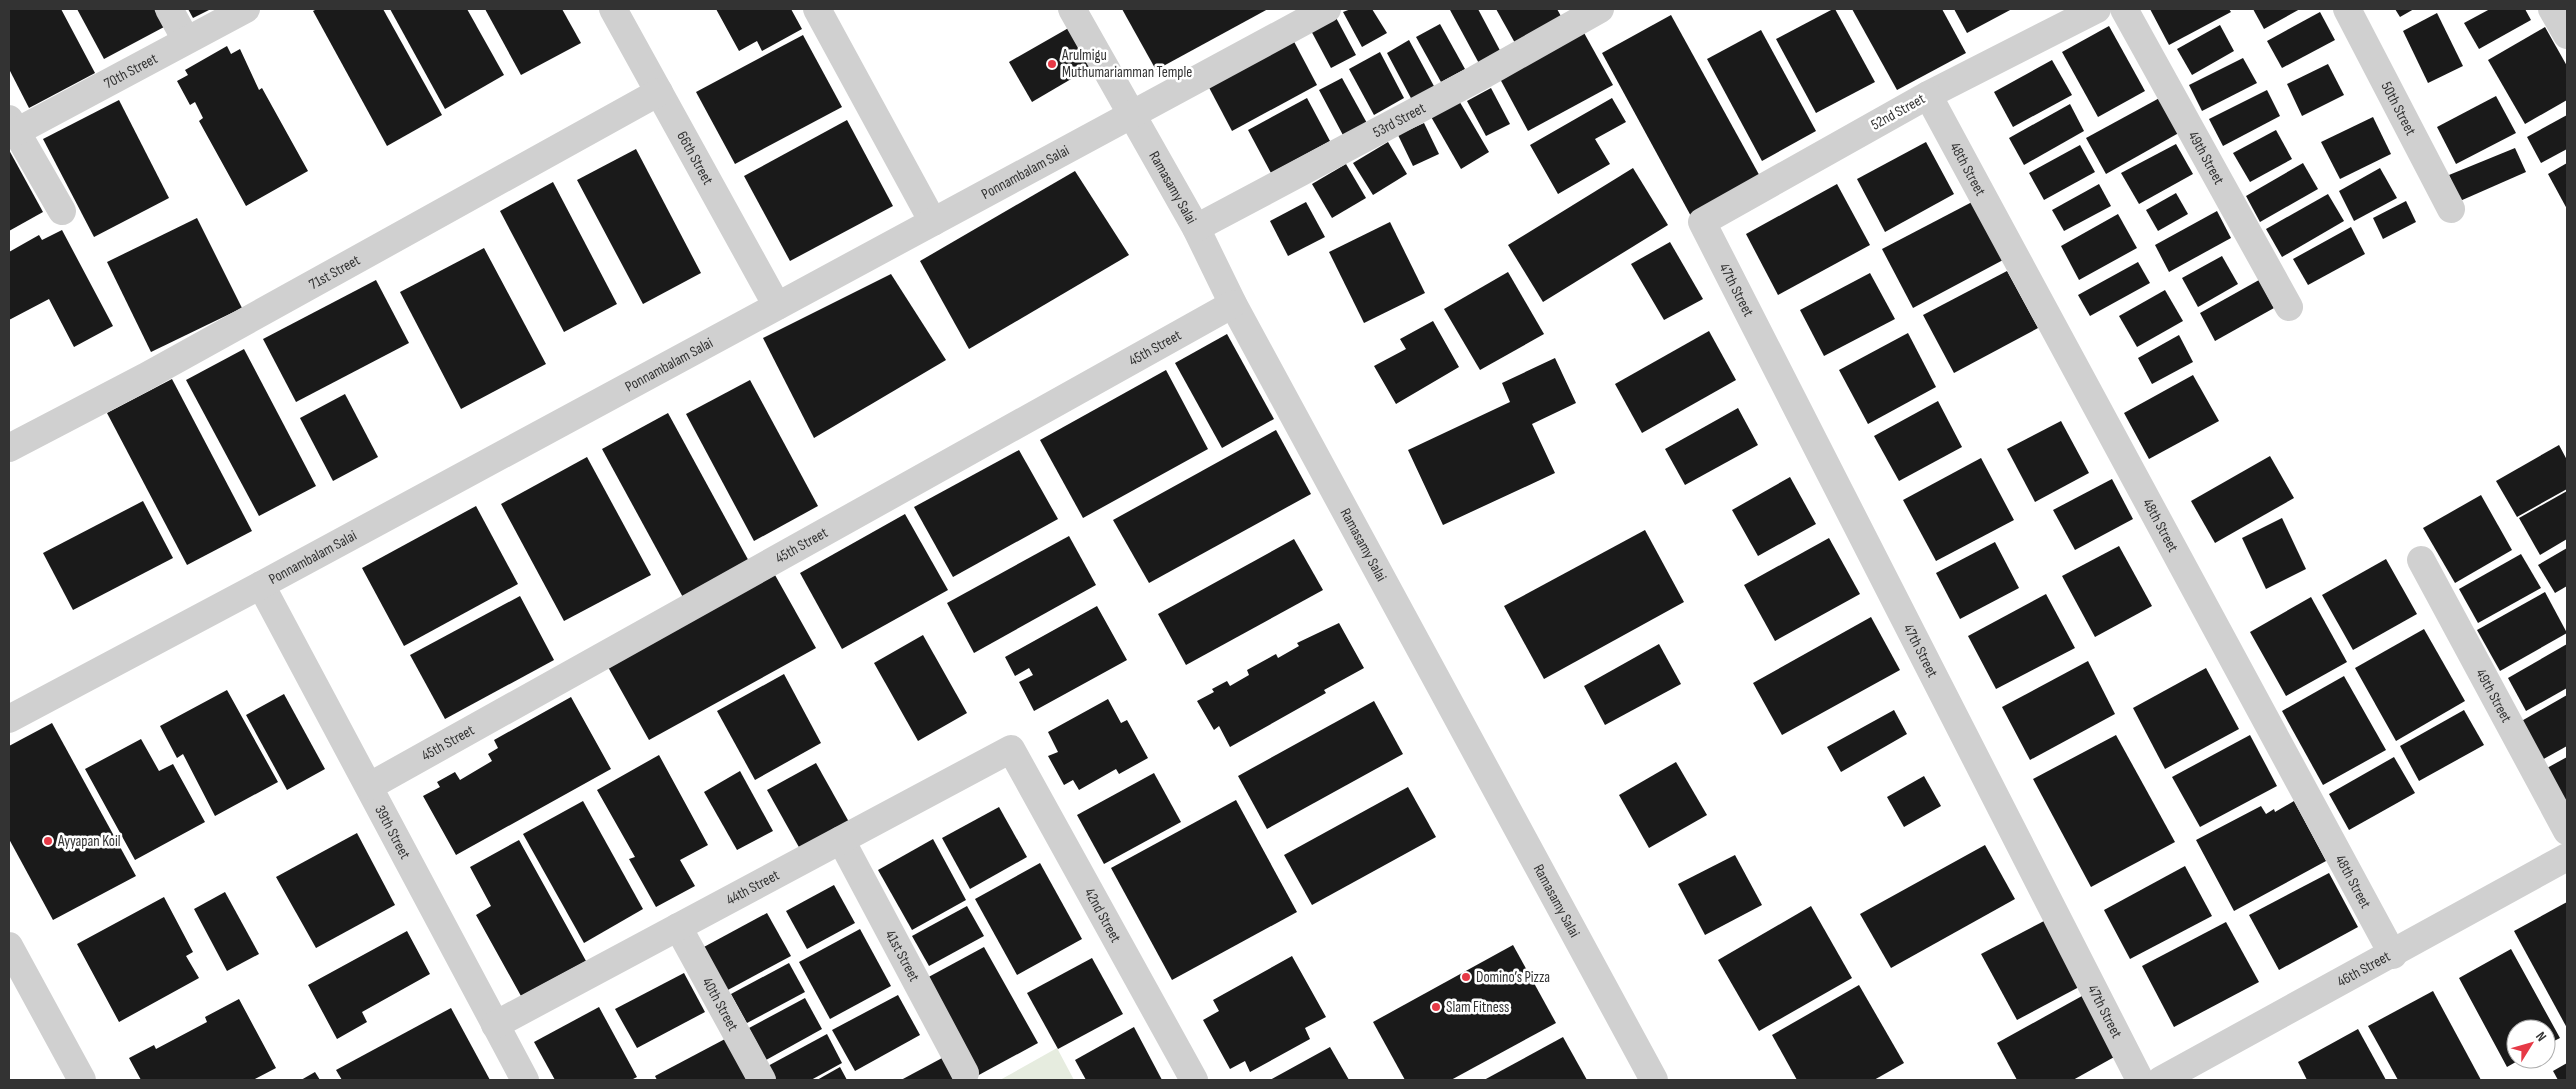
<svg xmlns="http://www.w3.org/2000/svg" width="2576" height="1089" viewBox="0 0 2576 1089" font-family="'Sofia Sans Condensed',sans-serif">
<rect width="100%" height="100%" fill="#fff"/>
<path fill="#e6ecdf" d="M1057 1048 1074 1080H1000Z"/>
<g fill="#1a1a1a">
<path d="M9 9H61L95 73 29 108 9 69Z"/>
<path d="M77 9H154L164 27 104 59Z"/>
<path d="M188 9H211L193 18Z"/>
<path d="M317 9H383L442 115 387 146 313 11Z"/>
<path d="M390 9H467L504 75 445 109Z"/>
<path d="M485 9H562L581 43 521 75Z"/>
<path d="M716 9H791L802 29 762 51 757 41 739 51Z"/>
<path d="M1122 9H1268L1156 70Z"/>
<path d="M1351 9H1372L1387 33 1362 47 1343 12Z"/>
<path d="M1452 9H1478L1504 58 1482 69 1450 10Z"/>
<path d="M1496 9H1557L1562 18 1515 43Z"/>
<path d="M1833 9H1835L1875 82 1816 113 1776 39Z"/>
<path d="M1852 9H1942L1966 53 1897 90Z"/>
<path d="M1954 9H2012L1967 33Z"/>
<path d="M2150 9H2229L2231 12 2169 45Z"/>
<path d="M2253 9H2300L2264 29Z"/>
<path d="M2395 9H2414L2400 17Z"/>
<path d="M2490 9H2525L2531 20 2479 49 2464 23Z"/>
<path d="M1333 12 1356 55 1331 68 1308 25Z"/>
<path d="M2320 12 2335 40 2282 68 2267 41Z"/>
<path d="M2437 13 2463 66 2428 83 2403 31Z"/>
<path d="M1671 15 1762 180 1692 218 1602 53Z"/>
<path d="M1440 24 1465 69 1441 82 1416 37Z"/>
<path d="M2220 25 2234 51 2192 75 2177 49Z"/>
<path d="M1072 26 1095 65 1032 102 1009 62Z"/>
<path d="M2109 26 2145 91 2098 117 2062 52Z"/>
<path d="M2545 27 2567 66V100L2525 124 2488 60Z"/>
<path d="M1761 30 1816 131 1762 161 1707 59Z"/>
<path d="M1583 31 1613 85 1528 131 1499 77Z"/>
<path d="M1290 34 1317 85 1232 131 1205 80Z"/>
<path d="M803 35 842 107 735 164 696 92Z"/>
<path d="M1409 40 1435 88 1412 100 1387 53Z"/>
<path d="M227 46 231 54 240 49 259 90 262 88 308 171 246 206 199 121 203 118 195 102 190 105 177 81 188 75 185 70Z"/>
<path d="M1380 52 1404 98 1374 115 1349 69Z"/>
<path d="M2243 58 2257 83 2202 111 2189 85Z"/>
<path d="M2052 60 2072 95 2013 127 1994 92Z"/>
<path d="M2328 64 2344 95 2302 116 2287 84Z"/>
<path d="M1342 78 1368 125 1344 137 1319 90Z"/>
<path d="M1491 88 1510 124 1486 136 1467 101Z"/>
<path d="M2267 90 2280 116 2223 146 2209 119Z"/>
<path d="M2165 95 2184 130 2106 174 2086 138Z"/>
<path d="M2496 96 2516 133 2456 164 2437 127Z"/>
<path d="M1307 98 1330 141 1271 173 1248 130Z"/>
<path d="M1612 98 1626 122 1595 139 1610 164 1558 194 1530 145Z"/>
<path d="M1458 99 1489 152 1461 169 1430 115Z"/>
<path d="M119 100 169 198 94 237 43 139Z"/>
<path d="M2070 104 2084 131 2024 165 2009 138Z"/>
<path d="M2567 115V149L2541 163 2527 137Z"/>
<path d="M2373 117 2391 154 2340 179 2321 142Z"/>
<path d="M847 120 893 206 790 261 744 176Z"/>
<path d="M1424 123 1439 154 1413 166 1398 135Z"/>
<path d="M2276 130 2292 159 2250 182 2233 153Z"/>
<path d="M1388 142 1407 174 1373 195 1353 163Z"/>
<path d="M1926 142 1954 194 1885 232 1857 179Z"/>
<path d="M2176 144 2193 174 2139 204 2121 173Z"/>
<path d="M2080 145 2095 172 2044 200 2029 173Z"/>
<path d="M2515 148 2526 172 2460 201 2449 175Z"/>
<path d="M636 149 701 273 643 304 577 180Z"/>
<path d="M9 150 43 212 9 231Z"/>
<path d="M2303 163 2318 189 2260 222 2246 196Z"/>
<path d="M2567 163V209L2548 174Z"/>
<path d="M1346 164 1366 198 1332 218 1312 184Z"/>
<path d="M1633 168 1668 225 1543 302 1508 245Z"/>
<path d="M2380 168 2397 198 2354 221 2339 191Z"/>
<path d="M1075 171 1129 255 969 349 920 261Z"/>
<path d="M553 182 617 304 564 332 500 211Z"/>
<path d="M1837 184 1870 245 1778 295 1746 234Z"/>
<path d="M2099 184 2111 206 2064 231 2052 210Z"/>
<path d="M2176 193 2188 214 2158 231 2146 210Z"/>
<path d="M2328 194 2344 221 2282 257 2266 229Z"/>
<path d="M2406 201 2416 222 2383 239 2373 218Z"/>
<path d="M1306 202 1325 237 1288 256 1270 221Z"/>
<path d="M1972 202 2003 260 1913 308 1882 249Z"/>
<path d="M2217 211 2231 238 2169 272 2155 245Z"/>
<path d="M2118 214 2137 248 2079 280 2061 246Z"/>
<path d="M197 218 242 308 151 352 107 262Z"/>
<path d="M1390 222 1425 293 1364 323 1329 252Z"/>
<path d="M2351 227 2365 254 2308 285 2293 259Z"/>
<path d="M62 230 113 326 74 347 49 299 9 320V252L39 235 42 240Z"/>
<path d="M1670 242 1703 299 1664 320 1631 264Z"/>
<path d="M484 248 546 364 461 409 400 292Z"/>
<path d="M2222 256 2238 284 2198 307 2182 278Z"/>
<path d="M2138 262 2150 283 2090 316 2078 295Z"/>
<path d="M2007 271 2038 328 1954 373 1923 315Z"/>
<path d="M1508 272 1544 334 1480 370 1444 309Z"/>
<path d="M1870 273 1895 319 1824 356 1800 310Z"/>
<path d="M891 274 946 360 814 438 763 338Z"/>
<path d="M376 280 409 343 296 402 263 339Z"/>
<path d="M2259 280 2274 308 2215 341 2200 313Z"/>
<path d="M2165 290 2183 321 2137 347 2119 316Z"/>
<path d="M1433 321 1459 367 1396 404 1374 366 1406 349 1400 339Z"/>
<path d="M1709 331 1736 380 1642 433 1615 384Z"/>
<path d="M1908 333 1936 387 1868 424 1839 370Z"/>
<path d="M1227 334 1274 419 1222 448 1175 363Z"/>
<path d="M2179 335 2193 362 2152 384 2138 358Z"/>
<path d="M244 349 316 486 259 516 186 380Z"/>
<path d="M1555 358 1576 403 1532 424 1555 473 1443 525 1408 450 1510 402 1502 383Z"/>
<path d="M1166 370 1208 449 1083 518 1040 440Z"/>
<path d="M2193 375 2219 421 2149 459 2124 413Z"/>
<path d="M172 379 252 531 187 565 107 413Z"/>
<path d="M750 380 818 506 754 541 686 414Z"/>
<path d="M345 394 378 457 333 481 300 418Z"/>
<path d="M1938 401 1962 447 1899 481 1874 436Z"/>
<path d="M1738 408 1758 445 1685 485 1665 449Z"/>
<path d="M668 413 751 565 685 601 602 449Z"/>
<path d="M2061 421 2089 473 2035 502 2007 449Z"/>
<path d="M1276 430 1311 494 1149 583 1113 520Z"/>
<path d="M2559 445 2567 460V489L2517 517 2496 481Z"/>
<path d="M1019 450 1058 519 953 577 914 507Z"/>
<path d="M2270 456 2294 498 2215 543 2191 501Z"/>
<path d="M587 457 651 575 564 621 501 504Z"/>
<path d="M1981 458 2014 520 1936 561 1903 500Z"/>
<path d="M1790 477 1816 524 1758 556 1732 510Z"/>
<path d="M2112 479 2133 519 2075 550 2053 510Z"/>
<path d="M2567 491V539L2540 555 2519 518Z"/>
<path d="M2481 495 2512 550 2455 583 2423 528Z"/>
<path d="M143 501 173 558 73 610 43 553Z"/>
<path d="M476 506 518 584 404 646 362 568Z"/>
<path d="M905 514 948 590 842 649 800 573Z"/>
<path d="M2282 518 2306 569 2266 589 2242 538Z"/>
<path d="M1645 530 1684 602 1544 679 1504 606Z"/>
<path d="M1069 536 1096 585 974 653 947 603Z"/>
<path d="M1829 538 1860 594 1775 641 1744 585Z"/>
<path d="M1294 539 1323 590 1186 665 1158 614Z"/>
<path d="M1995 542 2019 588 1960 619 1936 573Z"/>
<path d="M2119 546 2152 606 2095 637 2062 576Z"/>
<path d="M2567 548V586L2555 593 2538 565Z"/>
<path d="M2521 554 2541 588 2478 623 2459 589Z"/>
<path d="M2386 559 2417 614 2353 650 2322 595Z"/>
<path d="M775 575 816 648 649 740 608 667Z"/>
<path d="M2545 592 2567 633 2500 671 2477 630Z"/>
<path d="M2046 594 2075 648 1996 689 1968 636Z"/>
<path d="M520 596 554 660 445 719 410 655Z"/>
<path d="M2311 597 2347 662 2286 696 2250 632Z"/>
<path d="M1097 606 1127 660 1034 711 1019 682 1033 675 1029 668 1015 676 1005 657Z"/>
<path d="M1871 617 1900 670 1782 735 1753 683Z"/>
<path d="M1339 623 1364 668 1324 690 1326 693 1230 747 1219 726 1214 730 1197 701 1214 692 1212 689 1227 681 1230 686 1249 675 1247 670 1276 654 1278 658 1299 646 1297 643Z"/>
<path d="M2424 629 2465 701 2396 741 2355 668Z"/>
<path d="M923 635 967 713 918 741 874 663Z"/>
<path d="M1659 644 1681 684 1605 725 1584 686Z"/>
<path d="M2567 644V688L2526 711 2508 678Z"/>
<path d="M2088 661 2115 714 2030 760 2002 707Z"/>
<path d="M2206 668 2239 729 2165 769 2133 708Z"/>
<path d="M784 674 821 743 755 780 717 711Z"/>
<path d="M2344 676 2386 750 2323 785 2282 711Z"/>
<path d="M227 690 278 782 215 816 183 754 177 758 160 726Z"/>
<path d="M284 694 325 769 287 790 246 715Z"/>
<path d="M2567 695V746L2540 761 2518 723Z"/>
<path d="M571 697 611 769 456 855 423 796 440 787 437 782 455 772 460 780 492 761 488 754 498 748 494 740Z"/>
<path d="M1108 699 1121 723 1127 720 1148 758 1119 774 1116 769 1079 790 1073 780 1064 785 1048 756 1058 752 1048 732Z"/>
<path d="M1374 701 1403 754 1267 829 1238 776Z"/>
<path d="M1894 710 1907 734 1841 772 1827 747Z"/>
<path d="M2464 710 2484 745 2419 781 2400 746Z"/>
<path d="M52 723 136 876 53 920 9 839V746Z"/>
<path d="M2116 735 2175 842 2091 887 2033 779Z"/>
<path d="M2250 735 2277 786 2200 827 2172 777Z"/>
<path d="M141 739 159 771 173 764 205 822 135 860 85 769Z"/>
<path d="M659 755 708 845 680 860 695 886 656 907 629 859 635 857 597 790Z"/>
<path d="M2394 757 2415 793 2349 830 2329 794Z"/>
<path d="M2567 757V803L2547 768Z"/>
<path d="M1676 762 1707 815 1649 848 1619 795Z"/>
<path d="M816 763 849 822 800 849 767 790Z"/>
<path d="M740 771 773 831 737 850 704 792Z"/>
<path d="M1154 773 1181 822 1104 864 1077 815Z"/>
<path d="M1924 776 1941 806 1904 827 1887 797Z"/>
<path d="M1408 787 1436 837 1312 905 1284 855Z"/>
<path d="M1236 800 1297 912 1172 980 1111 868Z"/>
<path d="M583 801 643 909 584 943 523 834Z"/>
<path d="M2294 801 2326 861 2234 911 2196 840 2261 806 2266 814 2274 809 2275 812Z"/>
<path d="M999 807 1027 857 970 889 942 838Z"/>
<path d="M357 833 395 905 316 948 276 877Z"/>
<path d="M933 839 966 900 912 930 878 870Z"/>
<path d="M519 840 586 961 521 996 476 915 491 906 470 867Z"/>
<path d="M1985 845 2015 899 1891 968 1860 914Z"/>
<path d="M1735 855 1762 905 1705 935 1678 884Z"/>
<path d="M1040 863 1082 939 1017 975 975 899Z"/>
<path d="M2185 866 2212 916 2130 959 2104 910Z"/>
<path d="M2329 873 2358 927 2279 970 2249 915Z"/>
<path d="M834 885 855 923 807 949 786 911Z"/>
<path d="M225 892 259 954 227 971 194 909Z"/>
<path d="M164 897 193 952 186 956 199 978 119 1022 77 944Z"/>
<path d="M2567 902V1028L2514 931Z"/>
<path d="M967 906 984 936 929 966 912 936Z"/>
<path d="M1811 906 1852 978 1759 1031 1718 960Z"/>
<path d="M767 913 791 956 726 991 702 948Z"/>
<path d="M2044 921 2079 987 2017 1020 1981 954Z"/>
<path d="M2226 922 2259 982 2174 1027 2142 966Z"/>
<path d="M860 929 891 986 830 1019 799 962Z"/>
<path d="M407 931 430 974 362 1012 367 1022 337 1039 308 985Z"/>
<path d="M1513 945 1556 1023 1451 1080H1405L1373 1022Z"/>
<path d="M984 947 1038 1043 977 1076 923 980Z"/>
<path d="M2511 949 2560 1038 2546 1045V1029H2516V1059H2521L2507 1067 2459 978Z"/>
<path d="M1292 956 1326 1017 1305 1028 1310 1039 1250 1072 1245 1061 1230 1069 1203 1020 1219 1011 1213 1000Z"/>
<path d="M1092 958 1123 1014 1058 1049 1027 993Z"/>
<path d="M789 963 805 992 747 1023 731 994Z"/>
<path d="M684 973 705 1012 637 1048 615 1009Z"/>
<path d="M1859 985 1904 1063 1874 1080H1797L1772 1035Z"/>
<path d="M2433 991 2481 1080H2398L2368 1026Z"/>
<path d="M898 995 920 1035 855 1071 832 1030Z"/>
<path d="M2082 996 2116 1056 2073 1080H2017L1997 1043Z"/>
<path d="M805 998 822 1029 766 1060 749 1028Z"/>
<path d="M239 999 276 1068 253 1080H141L129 1058 154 1045 156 1049 207 1022 205 1017Z"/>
<path d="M599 1007 637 1077 631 1080H555L534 1042Z"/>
<path d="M451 1008 490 1080H342L336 1070Z"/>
<path d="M1134 1027 1162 1080H1086L1075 1060Z"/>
<path d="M2358 1029 2386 1080H2307L2298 1062Z"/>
<path d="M827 1034 842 1063 811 1080H774L766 1067Z"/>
<path d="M1563 1037 1587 1080H1484Z"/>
<path d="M725 1039 747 1080H657L655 1076Z"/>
<path d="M1330 1047 1349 1080H1270Z"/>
<path d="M944 1057 957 1080H901Z"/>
<path d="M2567 1063V1080H2558L2553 1071Z"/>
<path d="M840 1067 847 1080H817Z"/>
<path d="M315 1072 320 1080H301Z"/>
</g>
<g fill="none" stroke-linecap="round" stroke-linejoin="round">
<g stroke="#d0d0d0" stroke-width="28">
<path d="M169 9 186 40"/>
<path id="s1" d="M613 9 777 306"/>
<path d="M817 9 933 222"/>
<path id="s2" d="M1072 9 1196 228 1233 304 1654 1080"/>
<path id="s3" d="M2097 9 1928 95 1702 222 2140 1080"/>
<path id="s4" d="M2124 9 2289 307"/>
<path id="s5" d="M2347 9 2451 209"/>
<path d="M2552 9 2567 35"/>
<path id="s6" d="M1928 95 2393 955"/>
<path d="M9 119 62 211"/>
<path id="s7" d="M16 132 246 9"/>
<path id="s8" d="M1196 228 1476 79 1600 9"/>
<path id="s9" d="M9 448 145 377 659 92"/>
<path id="s10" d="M2421 560 2567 831"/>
<path id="s11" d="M261 585 525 1080"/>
<path id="s12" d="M9 719 261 585 1327 9"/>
<path id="s13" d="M370 786 1233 304"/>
<path id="s14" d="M841 840 965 1073"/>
<path id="s15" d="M678 927 762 1080"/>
<path d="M9 946 82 1080"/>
<path id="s16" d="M495 1025 1011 749 1194 1080"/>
<path id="s17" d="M2161 1080 2567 857"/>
</g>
</g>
<g fill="#e63946" stroke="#fff" stroke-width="2">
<circle cx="1052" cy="64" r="5"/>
<circle cx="48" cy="841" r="5"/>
<circle cx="1466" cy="977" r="5"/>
<circle cx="1436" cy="1007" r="5"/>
</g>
<g text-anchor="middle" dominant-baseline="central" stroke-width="5" stroke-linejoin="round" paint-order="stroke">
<g font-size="15" fill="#333" stroke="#fff" text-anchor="start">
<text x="1062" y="55">Arulmigu<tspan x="1062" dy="17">Muthumariamman Temple</tspan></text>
<text x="58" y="841">Ayyapan Koil</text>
<text x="1476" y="977">Domino’s Pizza</text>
<text x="1446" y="1007">Slam Fitness</text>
</g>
<g font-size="15" fill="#333" stroke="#fff">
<text stroke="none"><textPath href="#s7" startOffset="130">70th Street</textPath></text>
<text stroke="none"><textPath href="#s5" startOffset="112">50th Street</textPath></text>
<text transform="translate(1898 112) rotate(-29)">52nd Street</text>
<text stroke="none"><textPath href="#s8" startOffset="230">53rd Street</textPath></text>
<text stroke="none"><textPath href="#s1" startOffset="170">66th Street</textPath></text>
<text stroke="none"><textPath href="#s4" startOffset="170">49th Street</textPath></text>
<text stroke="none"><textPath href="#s6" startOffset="84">48th Street</textPath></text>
<text stroke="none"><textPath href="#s12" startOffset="1154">Ponnambalam Salai</textPath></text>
<text stroke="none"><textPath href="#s2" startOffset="205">Ramasamy Salai</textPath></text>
<text stroke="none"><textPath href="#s9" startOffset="370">71st Street</textPath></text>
<text stroke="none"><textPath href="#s3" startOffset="525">47th Street</textPath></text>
<text stroke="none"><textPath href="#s13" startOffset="899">45th Street</textPath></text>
<text stroke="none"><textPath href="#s12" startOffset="749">Ponnambalam Salai</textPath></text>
<text stroke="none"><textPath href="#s6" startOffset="489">48th Street</textPath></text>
<text stroke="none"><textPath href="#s2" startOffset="610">Ramasamy Salai</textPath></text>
<text stroke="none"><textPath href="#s13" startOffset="494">45th Street</textPath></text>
<text stroke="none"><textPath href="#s12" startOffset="344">Ponnambalam Salai</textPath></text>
<text stroke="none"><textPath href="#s3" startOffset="930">47th Street</textPath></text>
<text stroke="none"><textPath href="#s10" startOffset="154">49th Street</textPath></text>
<text stroke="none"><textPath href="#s13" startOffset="89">45th Street</textPath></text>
<text stroke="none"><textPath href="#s11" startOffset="280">39th Street</textPath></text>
<text stroke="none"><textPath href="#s6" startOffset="894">48th Street</textPath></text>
<text stroke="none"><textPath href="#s16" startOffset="292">44th Street</textPath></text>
<text stroke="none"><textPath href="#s2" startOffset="1015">Ramasamy Salai</textPath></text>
<text stroke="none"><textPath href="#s16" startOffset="775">42nd Street</textPath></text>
<text stroke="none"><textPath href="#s14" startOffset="131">41st Street</textPath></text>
<text stroke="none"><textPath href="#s17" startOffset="231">46th Street</textPath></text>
<text stroke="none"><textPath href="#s15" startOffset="88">40th Street</textPath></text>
<text stroke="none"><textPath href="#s3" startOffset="1335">47th Street</textPath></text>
</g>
</g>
<rect width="2576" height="1089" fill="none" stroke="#333333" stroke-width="20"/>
<g transform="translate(2531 1044) rotate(53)"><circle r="24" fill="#ffffff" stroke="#adadad"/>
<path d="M0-4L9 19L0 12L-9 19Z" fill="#e63946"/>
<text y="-8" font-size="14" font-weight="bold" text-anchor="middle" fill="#333333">N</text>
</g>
</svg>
